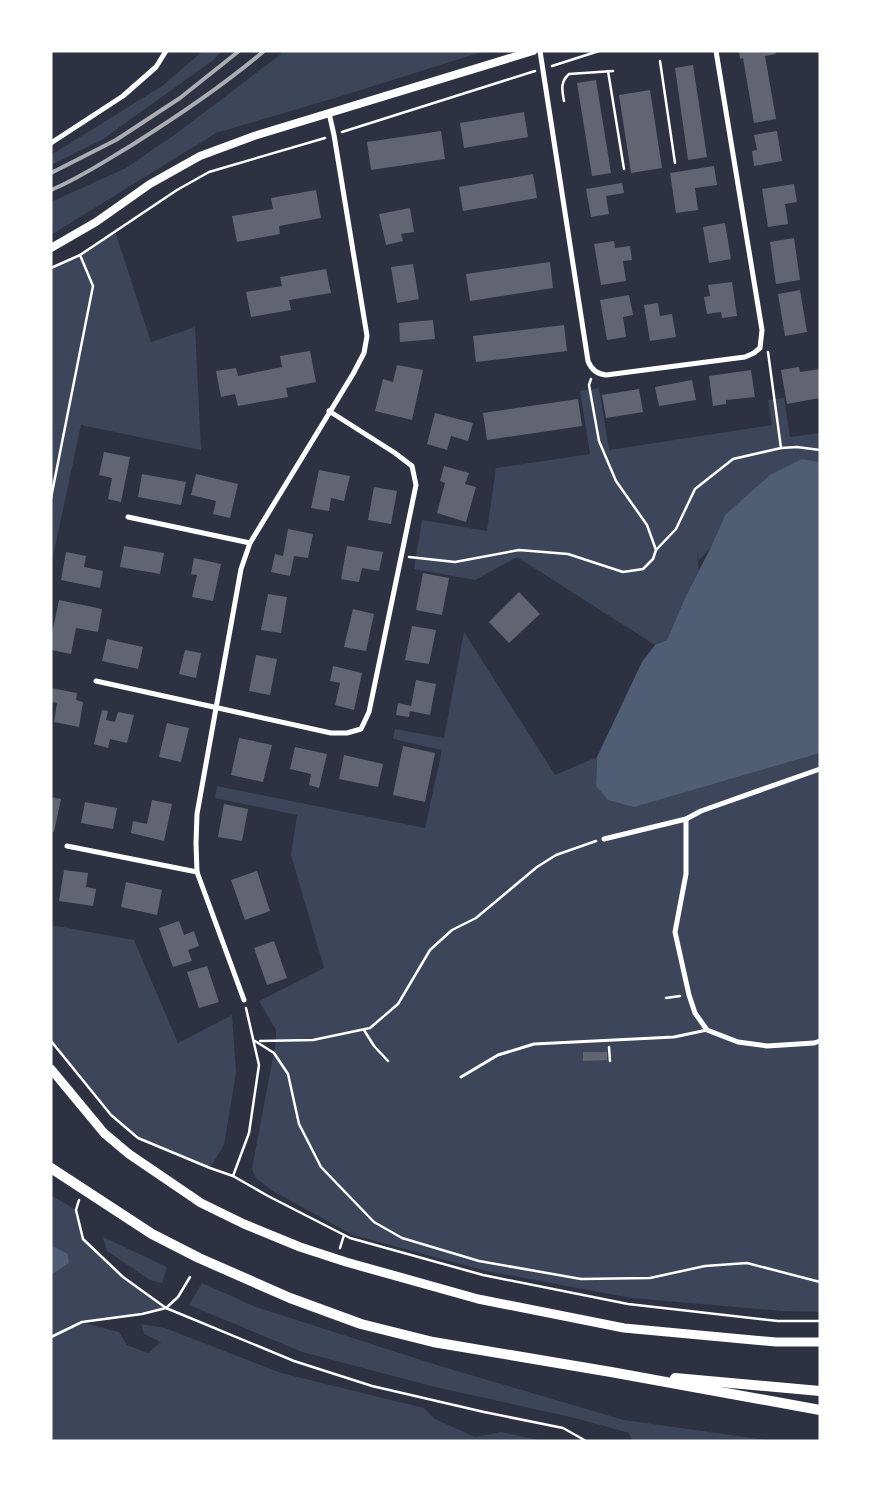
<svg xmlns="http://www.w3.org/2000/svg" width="871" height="1492" viewBox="0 0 871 1492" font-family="'Space Grotesk',sans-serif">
<rect width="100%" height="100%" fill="#2d3142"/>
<g fill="#3c4559">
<path d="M203 51H222L212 61 103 139 51 165V155L162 86Z"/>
<path d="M285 51H485L335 98 216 133 51 235V202L126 168 177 133Z"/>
<path d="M115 231 151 342 195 327 201 450 81 425 51 566V268L80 255Z"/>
<path d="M599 388 609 450 772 425 768 400 784 398 790 437 820 433V462L802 459 725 515 711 547 699 560 697 552 699 571 684 600 667 640 655 645 517 557 475 580 414 569 422 520 487 531 496 468 590 454 580 391Z"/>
<path d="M464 632 555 775 597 757 596 786 634 806 820 753V1312L783 1311 631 1298 486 1271 353 1235 271 1190 255 1177 252 1169 276 1041V1030L259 1001 324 968 291 855 297 815 215 798 217 786 425 828 442 750 393 739 395 729 444 738Z"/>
<path d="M51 925 134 940 178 1043 232 1015 236 1073 224 1145 210 1168 138 1138 111 1115 51 1041Z"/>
<path d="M51 1195 76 1210 83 1239 121 1275 166 1308 84 1323 119 1332 127 1345 148 1353 161 1342 144 1334 141 1324 165 1328 281 1373 424 1408 435 1419 475 1437 501 1432 543 1441H51V1275L69 1262 68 1254 51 1245Z"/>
<path d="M103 1237 167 1267 162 1283 150 1280 107 1251Z"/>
<path d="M202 1283 256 1307 440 1366 624 1420 773 1441H632L629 1433 575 1418 435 1387 302 1352 189 1305Z"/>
</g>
<g fill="#4f5d75">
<path d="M802 459 820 462V753L634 807 608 800 596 786 597 757 642 662 655 645 667 640 684 600 711 547 725 515 770 475Z"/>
<path d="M51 1245 68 1254 69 1263 51 1275Z"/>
</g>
<g fill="#626471">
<path d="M739 51H775L776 54 765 56 776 119 754 123 743 58 740 59Z"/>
<path d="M693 65 707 157 688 160 675 68Z"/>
<path d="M596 80 611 173 592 176 577 83Z"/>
<path d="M650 90 662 168 631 173 619 95Z"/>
<path d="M524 112 528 137 464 148 460 123Z"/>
<path d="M441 131 445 159 371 170 367 142Z"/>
<path d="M777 131 782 161 754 166 752 151 757 150 754 135Z"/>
<path d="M714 166 717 185 695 188 698 210 676 213 670 173Z"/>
<path d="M533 174 537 198 463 211 459 187Z"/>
<path d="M622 183 624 193 606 196 609 214 591 217 586 189Z"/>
<path d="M794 184 797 202 785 204 788 224 768 227 762 189Z"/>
<path d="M316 190 321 218 279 226 280 234 237 242 232 216 273 209 271 198Z"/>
<path d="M410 208 414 232 401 234 403 241 386 245 379 214Z"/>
<path d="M725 223 731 259 709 263 703 227Z"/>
<path d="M794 238 800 280 776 284 770 242Z"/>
<path d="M614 241 615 248 630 246 632 260 623 261 626 281 601 285 594 244Z"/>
<path d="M550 262 553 288 470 301 466 274Z"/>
<path d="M413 264 419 299 397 303 391 267Z"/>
<path d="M326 269 331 293 289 300 291 310 251 317 246 292 282 286 280 277Z"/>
<path d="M732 282 737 316 722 318 721 312 707 314 704 297 710 296 708 285Z"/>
<path d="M800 290 807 332 785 336 778 294Z"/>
<path d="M629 295 633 315 623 317 626 337 607 340 600 300Z"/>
<path d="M658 303 660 316 672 314 676 337 650 341 644 305Z"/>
<path d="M433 320 435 339 400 342 399 323Z"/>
<path d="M564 325 567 351 476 362 473 336Z"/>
<path d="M310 351 316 382 286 388 288 397 238 406 235 394 221 397 216 371 236 368 238 376 282 367 280 356Z"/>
<path d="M397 365 423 370 412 420 375 411 383 379 393 382Z"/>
<path d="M799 367 800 372 820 369V398L787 404 781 370Z"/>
<path d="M751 370 755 397 726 400V404L713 406 709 376Z"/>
<path d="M692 380 696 400 659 406 655 387Z"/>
<path d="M639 389 643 412 606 418 602 395Z"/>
<path d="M578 399 582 426 487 440 483 413Z"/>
<path d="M435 413 473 423 468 441 451 436 447 450 427 444Z"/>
<path d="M104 452 130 457 121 502 108 499 112 478 99 475Z"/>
<path d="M444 466 469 473 465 484 476 487 466 522 437 513 445 483 440 481Z"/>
<path d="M319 470 350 476 344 501 331 498 329 511 311 508Z"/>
<path d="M142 474 186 482 181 505 138 497Z"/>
<path d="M196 474 238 484 230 518 213 514 216 501 191 495Z"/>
<path d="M374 487 397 491 391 524 368 520Z"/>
<path d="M288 529 313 534 308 558 294 556 290 576 271 572 275 554 283 556Z"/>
<path d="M124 546 164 553 160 574 120 567Z"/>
<path d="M347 546 383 552 379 571 362 568 359 582 341 579Z"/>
<path d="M66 552 86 556 84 567 103 571 100 588 61 580Z"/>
<path d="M194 558 221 564 213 601 192 597 197 575 191 574Z"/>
<path d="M423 573 449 578 442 615 416 610Z"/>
<path d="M519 592 540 614 509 643 489 622Z"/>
<path d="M268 594 287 597 281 633 261 630Z"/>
<path d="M59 600 102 609 98 632 76 628 71 654 51 650V638Z"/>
<path d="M353 609 374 614 366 651 344 647Z"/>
<path d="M412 626 436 630 429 664 405 660Z"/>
<path d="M107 639 143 647 138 669 102 661Z"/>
<path d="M185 650 201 653 196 678 179 674Z"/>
<path d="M256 655 277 659 270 695 249 691Z"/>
<path d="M333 666 362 673 354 710 335 705 340 683 330 681Z"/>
<path d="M416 680 436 684 430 715 410 711 409 717 396 715 398 703 411 706Z"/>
<path d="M51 688 77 693 76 700 83 702 79 727 54 722 57 703 51 702Z"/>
<path d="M102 710 108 711 106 720 115 722 118 712 134 715 127 743 110 739 108 748 94 744Z"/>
<path d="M167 723 189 728 181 762 159 757Z"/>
<path d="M239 738 272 745 263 782 231 775Z"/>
<path d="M403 746 435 753 425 802 393 795Z"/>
<path d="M295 747 327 754 319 788 309 785 311 774 290 769Z"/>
<path d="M344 755 383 764 378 787 339 779Z"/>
<path d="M51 797 61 799 54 832 51 831Z"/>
<path d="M152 800 172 804 164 841 131 833 133 821 147 824Z"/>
<path d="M85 802 117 808 113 829 81 823Z"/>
<path d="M224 804 248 809 242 841 218 837Z"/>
<path d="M64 870 88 873 86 887 96 889 93 906 59 901Z"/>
<path d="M257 871 270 911 245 920 231 880Z"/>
<path d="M126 882 162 890 157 915 121 907Z"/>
<path d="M179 921 184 935 194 931 199 946 188 950 192 961 173 967 159 928Z"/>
<path d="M274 941 287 978 267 985 254 948Z"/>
<path d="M207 966 219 1002 199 1008 187 972Z"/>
<path d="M583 1052H607V1060L583 1061Z"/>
</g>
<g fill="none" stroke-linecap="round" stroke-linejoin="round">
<g stroke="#fff" stroke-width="2.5">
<path d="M660 61 675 163"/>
<path d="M552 66 599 51"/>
<path d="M608 71 624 169"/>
<path d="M564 101C562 90 560 82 569 74L613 71"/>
<path d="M342 132 535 71"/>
<path d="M51 268 80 255 177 190 209 172 325 138"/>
<path d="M781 448 797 447 820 450"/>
<path d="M51 498 93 286 80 255"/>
<path d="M656 550 676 529 695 489 733 459 781 448 768 352"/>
<path d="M409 557 455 562 519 550 568 554 623 572 643 569 653 559 656 550 647 525 616 481 599 441 589 385 591 379"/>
<path d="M666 998 680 996"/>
<path d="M364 1030 374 1046 388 1061"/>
<path d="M51 1041 111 1115 138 1138 210 1168 233 1176 268 1196 350 1238 483 1275 628 1304 778 1321H820"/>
<path d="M255 1041 274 1053 288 1074 299 1124 321 1167 374 1222 402 1238 479 1261 581 1279 650 1278 705 1266 747 1263 820 1282"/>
<path d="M260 1041 313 1040 370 1028 398 1004 430 950 452 930 476 918 537 867 556 855 596 841"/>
<path d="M609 1047 610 1061"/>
<path d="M233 1176 249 1133 259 1065 246 1008"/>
<path d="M79 1200 76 1210 83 1239 123 1277 166 1308 294 1361 372 1386 484 1412 563 1428 586 1441"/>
<path d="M340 1248 344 1235"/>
<path d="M51 1337 82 1322 142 1314 166 1308 178 1297 190 1277"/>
</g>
<path stroke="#fff" stroke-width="3" d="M461 1077 498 1055 534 1044 674 1037 707 1030"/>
<g stroke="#fff" stroke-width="5">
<path d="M540 51 588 361C591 369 597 374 606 375L745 357 754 353 760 348 762 330 716 51"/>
<path d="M51 143 123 96 156 67 166 51"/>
<path d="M128 517 250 543"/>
<path d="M96 681 331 733H347L361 729 369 712 416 485 412 466 395 453 329 411"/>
<path d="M686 819V874L675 932 689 995 695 1013 707 1030 738 1042 767 1046 814 1043 820 1041"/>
<path d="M604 839 686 819 701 811 820 769"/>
<path d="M67 846 197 872"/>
<path d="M244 1000 197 872 196 843 197 814 241 569 250 543 353 374 364 353 367 336 334 135 329 113"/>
</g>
<path stroke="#fff" stroke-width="8" d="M51 248 96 222 150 184 200 156 254 136 533 51"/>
<path stroke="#fff" stroke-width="9" d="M51 1069 104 1133 129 1154 201 1203 244 1224 300 1247 346 1262 478 1299 624 1328 776 1342H820"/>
<g stroke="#fff" stroke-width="10">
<path d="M51 1168 152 1234 199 1258 290 1298 361 1324 433 1342 611 1372 820 1410"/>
<path d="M675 1378 820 1391"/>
</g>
<g stroke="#abadb3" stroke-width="4">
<path d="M51 173 116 140 180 98 239 51"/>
<path d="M51 190C80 178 105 161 132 145 178 116 223 86 264 51"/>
</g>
</g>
<rect width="871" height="1492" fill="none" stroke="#ffffff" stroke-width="105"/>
</svg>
